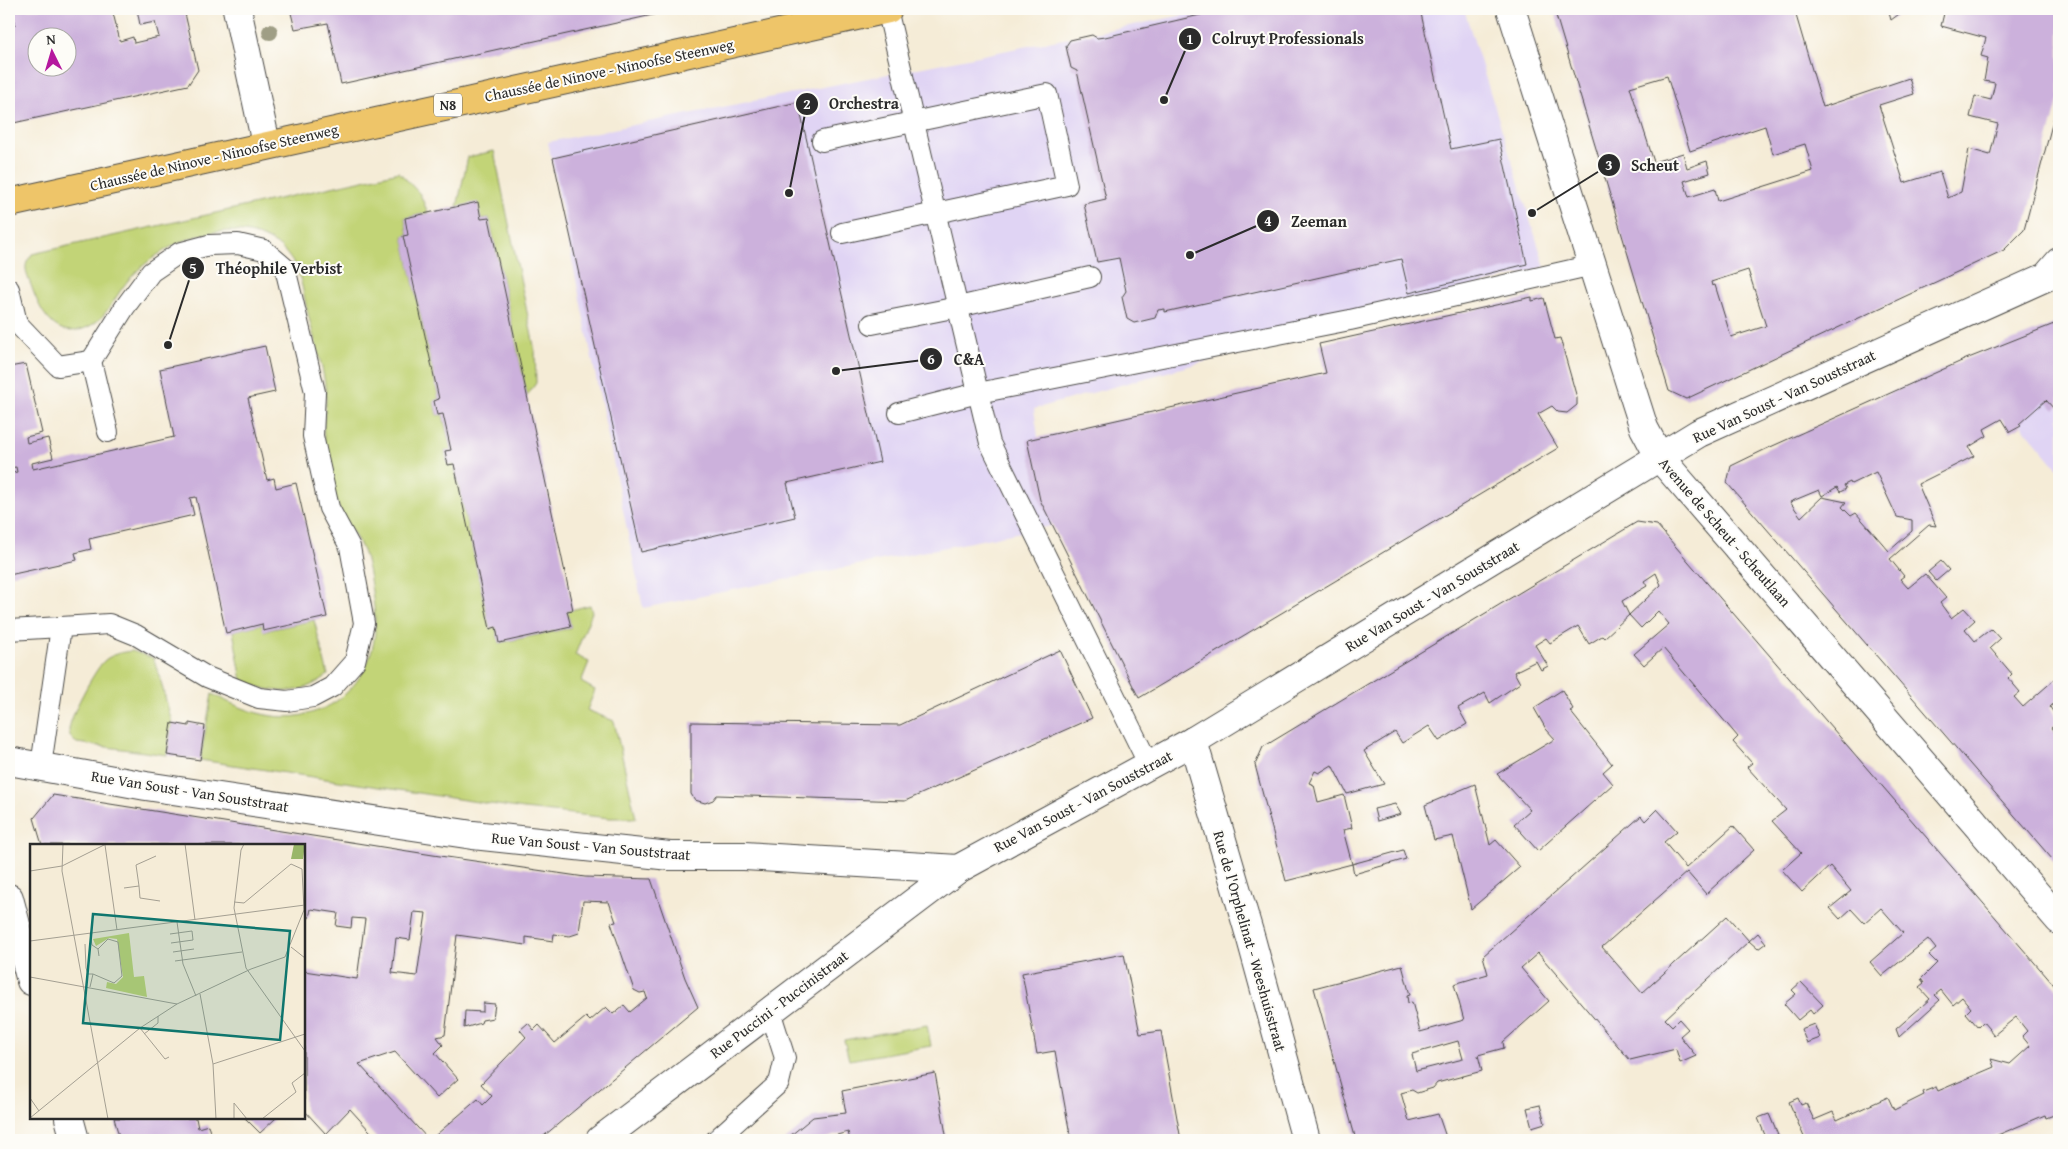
<svg xmlns="http://www.w3.org/2000/svg" width="2068" height="1149" viewBox="0 0 2068 1149" font-family="'Gentium Book Plus',serif">
<rect width="100%" height="100%" fill="#fdfcf7"/>
<filter id="ink" filterUnits="userSpaceOnUse"><feTurbulence type="fractalNoise" baseFrequency=".02" numOctaves="2"/><feDisplacementMap in="SourceGraphic" scale="10" xChannelSelector="R" yChannelSelector="G"/><feConvolveMatrix kernelMatrix="1 2 1 2 8 2 1 2 1" color-interpolation-filters="sRGB"/></filter>
<filter id="wash" filterUnits="userSpaceOnUse"><feTurbulence type="fractalNoise" baseFrequency=".0096" numOctaves="4" result="noise"/><feDisplacementMap in="SourceGraphic" scale="20" xChannelSelector="R" yChannelSelector="G"/><feGaussianBlur stdDeviation="1.12" result="paint"/><feColorMatrix in="noise" values="0 0 0 0 0 0 0 0 0 0 0 0 0 0 0 0 0 1.4 0 .05"/><feComposite in="paint" operator="in"/></filter>
<g filter="url(#wash)">
<rect width="100%" height="100%" fill="#f5ecd7"/>
<g fill="#e0d4f4">
<path d="M1214 9H1464L1545 267 1034 409 1051 526 643 608 548 142Z"/>
<path d="M2059 322V470L1966 359Z"/>
</g>
<g fill="#c2d477" stroke="#768051">
<path d="M494 151 535 351 536 383 527 396 489 218 481 219 457 207 468 157Z"/>
<path d="M399 172 420 194 428 213 405 218 408 235 403 236 439 399 434 401 437 415H443L451 450 445 451 448 465 454 464 490 628 496 627 499 643 571 628 567 611 590 605 592 612 575 655 589 662 581 682 595 690 587 710 614 721 636 818H610L524 809 200 760 212 694C253 715 289 728 332 704 357 689 375 658 375 628 376 611 369 566 363 551 358 538 347 526 341 513 333 496 326 457 324 438 322 425 326 412 326 399 326 373 315 344 309 318 305 303 303 286 298 271 293 261 283 247 273 242 224 214 158 244 126 283 114 298 106 319 88 327 55 342 40 311 31 285 28 278 24 269 27 262 28 259 31 257 32 254Z"/>
<path d="M314 620 328 675C298 697 276 694 242 681L233 631 262 624 264 631Z"/>
<path d="M132 651 153 658 158 671 172 723 167 755 77 743C72 740 70 737 69 731 69 717 94 671 104 661 112 654 122 652 132 651Z"/>
<path d="M927 1025 931 1046 849 1060 844 1040Z"/>
</g>
<g id="blocks">
<g fill="#ccb1dc" fill-rule="evenodd">
<path d="M18 9H112L120 41 133 37 134 43 159 37 155 22 140 25 137 9H184L198 70 188 85 9 124V27L15 25 12 10ZM38 38H68V68H38Z"/>
<path d="M290 9H675V10L341 84 328 23 295 29Z"/>
<path d="M1226 9H1420L1451 149 1499 139 1527 264 1409 293 1401 259 1165 312V309L1158 310 1155 318 1134 323 1127 319 1122 297 1126 291 1119 258 1097 262 1084 204 1106 199 1077 71 1071 68 1066 46 1070 40 1092 35 1097 38 1105 37Z"/>
<path d="M1554 9H1573V11L1805 9 1795 12 1823 107 1909 78 1914 94 1879 105 1904 183 1940 172 1948 198 1961 192 1969 149 1990 155 1998 124 1970 117 1975 96 1991 100 1995 83 1984 81 1988 58 1981 56 1986 38 1941 26 1945 9H2059V98L2024 230 2004 250 1686 399 1669 391ZM1667 76 1690 151 1765 126 1773 154 1805 144 1813 171 1718 201 1715 189 1689 197 1684 181 1710 173 1707 161 1687 168 1683 153 1654 162 1630 87ZM1748 270 1766 326 1731 337 1715 285 1712 286 1711 282Z"/>
<path d="M1888 9H1906L1891 20Z"/>
<path d="M798 102 880 462 787 483 795 517 641 552 553 158Z"/>
<path d="M478 202 481 219 489 218 573 610 567 611 571 627 499 643 496 627 490 629 454 464 448 465 445 451 451 450 443 414 437 415 434 401 439 399 403 236 408 235 405 218Z"/>
<path d="M1532 297V301L1544 298 1555 339 1560 338 1577 398V405L1567 413 1558 412 1552 406 1538 414 1558 448 1139 698 1040 500 1027 440 1326 373 1319 344Z"/>
<path d="M2059 322V406L2055 410 2046 400 2019 424 2021 426 2010 432 2002 419 1984 429 1987 436 1969 447 1974 456 1918 484 1936 526 1929 525 1890 559 1904 576 1900 579 1908 588 1925 574 1946 598 1940 603 1951 618 1964 608 1975 620 1965 629 1975 641 1991 629 2000 639 1990 648 2012 674 2008 678 2020 692 2014 697 2023 707 2055 679 2059 685V699L2050 707 2059 721 2051 728 2059 737V867L1727 483 1731 466 1766 449 1966 359ZM1876 472 1897 517 1912 520V531L1889 551 1856 513 1851 516 1842 507 1846 502 1822 497 1801 517 1790 502 1819 490 1822 496 1837 487 1840 492 1846 489 1844 485 1850 482 1851 484Z"/>
<path d="M265 346 275 392 248 398 267 480 274 478 276 488 296 483 327 617 263 631 262 624 226 633 196 497 190 498 194 515 89 539 91 549 75 553 77 560 9 575V474L17 472 16 467 9 468V367L26 364 42 433 26 437 27 443 48 438 53 458 32 463 33 469 174 437 160 369Z"/>
<path d="M1637 522 1657 525 2059 991V1113L2046 1118 2045 1115 1986 1140H1797L1804 1137 1789 1102 1798 1098 1801 1105 1806 1103 1814 1120 1833 1112 1837 1120 1888 1097 1894 1110 1924 1095 1923 1092 1936 1087 1938 1091 1994 1067 1991 1059 2010 1064 2030 1046 2022 1036 2027 1031 2016 1017 1994 1035 1983 1022 1978 1027 1966 1013 1971 1008 1962 997 1953 1005 1941 990 1935 995 1940 1000 1899 1037 1896 1029 1930 999 1919 987 1924 983 1921 979 1937 963 1929 955 1936 949 1928 939 1882 976 1870 962 1903 933 1881 908 1864 923 1851 909 1840 919 1830 908 1851 891 1830 866 1802 892 1782 870 1801 853 1772 821 1786 810 1747 767 1752 763 1733 742 1738 737 1663 648 1644 665 1634 654 1669 624 1658 611 1641 628 1629 615 1604 638 1602 636 1589 644 1578 626 1550 643 1546 638 1535 645 1548 666 1541 670 1536 661 1514 672 1520 683 1490 703 1485 693 1458 708 1467 724 1439 741 1429 726 1402 743 1395 732 1364 751 1384 784 1347 794 1332 765 1319 773 1315 771 1309 783 1314 785 1318 802 1344 795 1352 828 1343 830 1352 864 1286 881 1255 765 1263 747ZM1656 573 1661 585 1629 615 1622 601 1647 586 1644 581Z"/>
<path d="M1941 561 1949 570 1936 581 1928 572Z"/>
<path d="M1060 650 1092 718 905 801 717 795 713 800 705 803 695 800 691 794V722L900 725Z"/>
<path d="M1562 690 1573 709 1570 711 1612 764 1603 772 1613 784 1538 851 1514 824 1530 810 1497 774 1555 739 1546 729 1534 708Z"/>
<path d="M172 723 189 726V723L205 726 200 760 167 755Z"/>
<path d="M1475 784 1490 845 1496 840 1520 867 1471 909 1453 836 1434 840 1425 805Z"/>
<path d="M53 795 433 855 585 877 651 879 685 978 698 1007 539 1140H430L478 1099 483 1105 492 1096 481 1084 526 1037 520 1030 528 1023 534 1030 539 1025 555 1043 586 1017 590 1021 606 1007 613 1014 624 1005 630 1012 647 998 645 992 640 993 634 990 611 923 616 922 609 902 583 901 579 933 570 936 554 934 553 941 526 937V945L457 935 445 1035 437 1037 443 1045 435 1053 458 1079 437 1098 395 1052 359 1064 429 1140H378L350 1109 326 1134 304 1110V971L357 979 365 919 352 918 351 928 336 926 338 913 311 909 309 918H304V845H42L34 818ZM414 912 426 913 417 976 392 973 396 938 410 940Z"/>
<path d="M1395 804 1401 814 1377 821 1374 809Z"/>
<path d="M1657 809 1677 831 1664 842 1686 868 1733 826 1754 850 1706 894 1687 872 1602 947 1642 993 1727 916 1749 941 1758 933 1766 943 1758 949 1749 941 1665 1019 1672 1026 1679 1019 1688 1029 1680 1036 1696 1056 1680 1063 1676 1049 1630 1060 1538 953 1521 968 1549 1001 1503 1042 1504 1048 1478 1055 1482 1071 1437 1083 1433 1088 1417 1093 1412 1090 1401 1093 1409 1121 1438 1114 1447 1140H1356L1314 988 1402 965 1410 995 1407 996 1408 1003 1412 1002 1420 1032 1464 1020 1454 984 1488 974 1483 956 1641 816 1645 821ZM1458 1041 1463 1059 1416 1071 1412 1054Z"/>
<path d="M1403 850 1406 859 1354 874 1352 864Z"/>
<path d="M1124 954 1140 1034 1161 1031 1181 1140H1071L1055 1051 1037 1054 1022 973Z"/>
<path d="M1801 982 1823 1005 1813 1014 1810 1010 1798 1020 1784 1004 1796 994 1792 990Z"/>
<path d="M483 1003 495 1004 493 1018 482 1020 481 1023 464 1028 465 1011 483 1012Z"/>
<path d="M1814 1024 1820 1038 1807 1043 1801 1029Z"/>
<path d="M935 1073 947 1140H850L848 1132 819 1140H785L813 1117 846 1113 842 1091Z"/>
<path d="M1540 1105 1545 1123 1532 1127 1527 1108Z"/>
<path d="M1769 1114 1780 1140H1767L1758 1118Z"/>
<path d="M114 1118H196L198 1128 208 1125 212 1140H120Z"/>
<path d="M245 1118H276L260 1133Z"/>
</g>
</g>
</g>
<g filter="url(#ink)">
<use href="#blocks" fill-opacity="0" stroke="#494845" stroke-width="1"/>
<g fill="none" stroke-linecap="round" stroke-linejoin="round">
<g stroke="#494845" stroke-width="22">
<g id="lane">
<path d="M887 9 990 443 1149 765"/>
<path d="M822 141 1047 94 1067 185 842 233"/>
<path d="M9 289 17 323 58 366 91 361 108 432"/>
<path d="M872 324 958 307 1090 277"/>
<path d="M899 413 978 393 1350 320 1593 265"/>
<path d="M9 630 61 627"/>
<path d="M41 766 61 627 109 624 136 635 207 677 259 698 287 701 313 697 332 687 355 661 364 623 350 547 329 508 313 436 315 392 285 268 264 250 238 244 209 245 179 253 151 272 125 307 91 361"/>
<path d="M716 1140 779 1083 785 1058 770 1011"/>
</g>
</g>
<g stroke="#494845" stroke-width="30">
<g id="street">
<path d="M237 9 266 144"/>
<path d="M1511 9 1644 428 1660 458 2059 920"/>
<path d="M1193 741 1251 939 1306 1140"/>
<path d="M9 761 146 786 473 835 670 856H744L958 869"/>
<path d="M9 898 31 981"/>
<path d="M69 1118 75 1140"/>
<path d="M600 1140 958 869 1193 741 1699 433 2046 277 2059 262"/>
</g>
</g>
<g stroke="#494845" stroke-width="30">
<path id="primary" d="M9 203 888 9"/>
</g>
<use href="#lane" stroke="#fff" stroke-width="20"/>
<use href="#street" stroke="#fff" stroke-width="28"/>
<use href="#primary" stroke="#eec569" stroke-width="28"/>
</g>
<circle fill="#9f9e85" cx="270" cy="32" r="8"/>
</g>
<g text-anchor="middle" dominant-baseline="central" stroke-width="4" stroke-linejoin="round" paint-order="stroke">
<rect fill="#fdfcf7" stroke="#6a6a68" stroke-width="1" x="434" y="93.5" width="28" height="23" rx="4"/>
<g font-size="14" font-weight="bold" fill="#2b2b2b">
<text x="448" y="105">N8</text>
</g>
<g font-size="15" fill="#2b2b2b" stroke="#fdfcf7">
<text transform="translate(609 70) rotate(-12)">Chaussée de Ninove - Ninoofse Steenweg</text>
<text transform="translate(214 157) rotate(-13)">Chaussée de Ninove - Ninoofse Steenweg</text>
<text transform="translate(1784 396) rotate(-25)">Rue Van Soust - Van Souststraat</text>
<text transform="translate(1725 532) rotate(49)">Avenue de Scheut - Scheutlaan</text>
<text transform="translate(1432 596) rotate(-31)">Rue Van Soust - Van Souststraat</text>
<text transform="translate(190 791) rotate(9)">Rue Van Soust - Van Souststraat</text>
<text transform="translate(1083 801) rotate(-28)">Rue Van Soust - Van Souststraat</text>
<text transform="translate(591 846) rotate(5)">Rue Van Soust - Van Souststraat</text>
<text transform="translate(1250 941) rotate(74)">Rue de l'Orphelinat - Weeshuisstraat</text>
<text transform="translate(779 1004) rotate(-37)">Rue Puccini - Puccinistraat</text>
</g>
</g>
<g transform="translate(30 844)">
<rect width="275" height="275" fill="#f5ecd7"/>
<path d="M99 89 104 133 114 132 117 153 76 144 77 138 86 140 93 133 87 95 79 94 66 102 63 95Z" fill="#c2d477"/>
<path d="M264 0H275L273 15H261Z" fill="#99b668"/>
<path fill="none" stroke="#a49f92" stroke-width="1" d="M33 0 32 27 78 275M155 0 165 76M214 0 211 6 204 64 216 124 275 207M75 1 87 86M0 27 32 22 76 0M109 42 110 54 130 57M94 44 109 42 106 21 126 12M147 78 153 120 166 152M60 89 62 101 68 105 69 112M140 90 162 87 163 96 141 99M0 97 275 61M55 100 56 124 58 130H63M261 103 275 114M143 108 164 105M145 117 212 108M0 133 147 160M60 143 63 130 84 139 92 132 88 98 78 95 68 105M170 150 183 220 186 275M110 184 135 215 139 213M114 190 128 179V172M183 220 275 190M0 254 9 267M0 274 110 184 147 160 221 125 255 113 274 66 272 25 261 20 214 59 204 58M204 275V259L217 275M232 275 266 248 262 239 275 229"/>
<path fill="#0f766e" fill-opacity="0.15" stroke="#0f766e" stroke-width="2.5" d="M63 70 260 87 250 196 53 179Z"/>
<rect width="275" height="275" fill="none" stroke="#2b2b2b" stroke-width="2.5"/>
</g>
<path fill="none" stroke="#2b2b2b" stroke-width="2" d="M1164 100L1190 39M789 193L807 104M1532 213L1609 165M1190 255L1268 221M168 345L193 268M836 371L931 359"/>
<g fill="#2b2b2b" stroke="#fdfcf7" stroke-width="2">
<circle cx="1164" cy="100" r="5"/>
<circle cx="789" cy="193" r="5"/>
<circle cx="1532" cy="213" r="5"/>
<circle cx="1190" cy="255" r="5"/>
<circle cx="168" cy="345" r="5"/>
<circle cx="836" cy="371" r="5"/>
<circle cx="1190" cy="39" r="12"/>
<circle cx="807" cy="104" r="12"/>
<circle cx="1609" cy="165" r="12"/>
<circle cx="1268" cy="221" r="12"/>
<circle cx="193" cy="268" r="12"/>
<circle cx="931" cy="359" r="12"/>
</g>
<g font-size="15" text-anchor="middle" font-weight="bold" fill="#fff">
<text x="1190" y="44">1</text>
<text x="807" y="109">2</text>
<text x="1609" y="170">3</text>
<text x="1268" y="226">4</text>
<text x="193" y="273">5</text>
<text x="931" y="364">6</text>
</g>
<g font-size="16" text-anchor="middle" font-weight="bold" fill="#2b2b2b" stroke="#fdfcf7" stroke-width="4" stroke-linejoin="round" paint-order="stroke">
<text x="1288" y="44">Colruyt Professionals</text>
<text x="864" y="109">Orchestra</text>
<text x="1655" y="171">Scheut</text>
<text x="1319" y="227">Zeeman</text>
<text x="279" y="274">Théophile Verbist</text>
<text x="969" y="365">C&amp;A</text>
</g>
<rect width="2068" height="1149" fill="none" stroke="#fdfcf7" stroke-width="30"/>
<g transform="translate(52 52) rotate(355)"><circle r="24" fill="#fdfcf7" stroke="#a9a8a5"/>
<path d="M0-4L9 19L0 12L-9 19Z" fill="#b5179e"/>
<text y="-8" font-size="14" font-weight="bold" text-anchor="middle" fill="#2b2b2b">N</text>
</g>
</svg>
